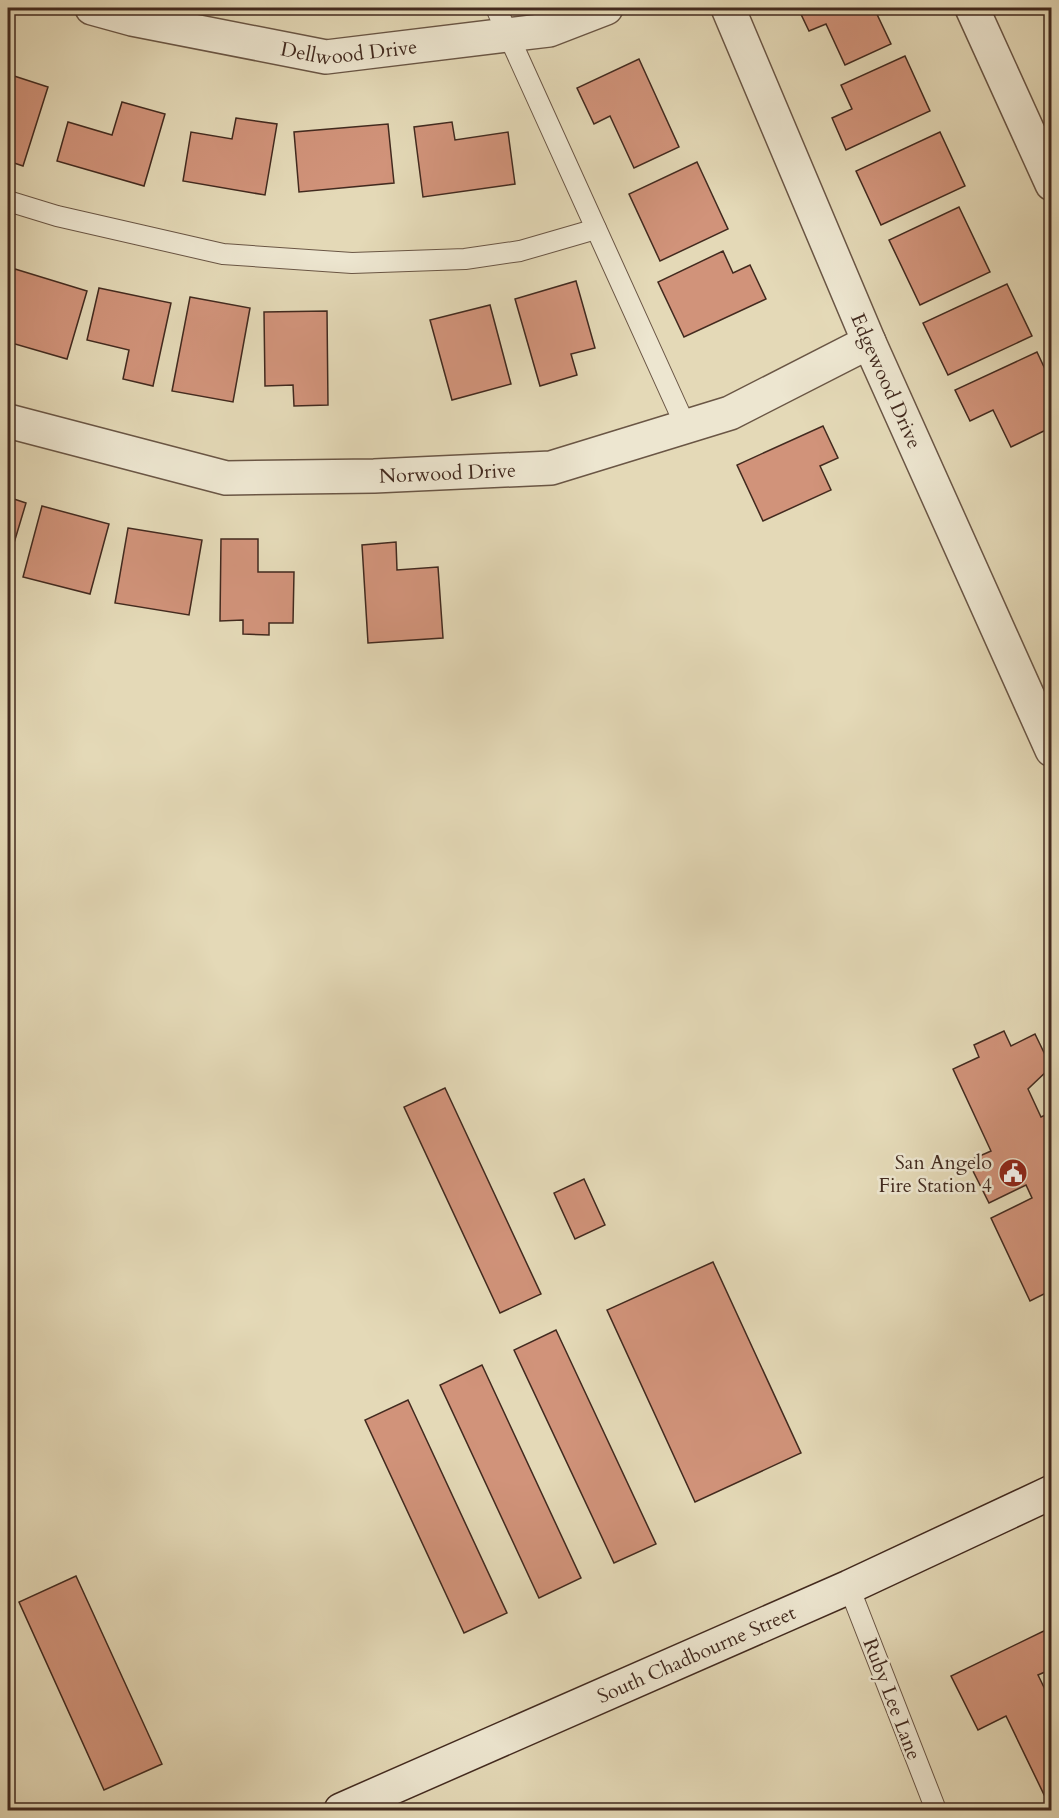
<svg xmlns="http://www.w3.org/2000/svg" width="1059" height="1818" viewBox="0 0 1059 1818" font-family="Cardo,serif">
<rect width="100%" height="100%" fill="#e4d9b7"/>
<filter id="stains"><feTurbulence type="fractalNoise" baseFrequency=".00333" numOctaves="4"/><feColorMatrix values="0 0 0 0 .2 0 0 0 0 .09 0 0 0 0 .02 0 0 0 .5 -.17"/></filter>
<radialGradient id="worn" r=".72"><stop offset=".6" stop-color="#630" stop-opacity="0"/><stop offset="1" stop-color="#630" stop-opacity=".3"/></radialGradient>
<g fill="#d1937a" stroke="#422a1f" stroke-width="1.5">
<path d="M798 8H874L891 44 845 65 826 24 809 31Z"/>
<path d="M905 56 930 111 846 150 832 118 852 109 841 85Z"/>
<path d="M639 59 679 147 634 168 610 116 594 124 577 88Z"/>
<path d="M8 74 48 87 23 166 8 161Z"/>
<path d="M122 102 165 114 144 186 57 161 68 122 112 135Z"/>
<path d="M236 118 277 124 265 195 183 181 191 132 232 139Z"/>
<path d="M452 122 455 140 508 132 515 184 423 197 414 127Z"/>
<path d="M388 124 394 183 299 192 294 132Z"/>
<path d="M940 132 965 186 881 225 856 171Z"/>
<path d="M697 162 728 229 660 261 629 194Z"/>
<path d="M959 207 990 272 920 305 889 240Z"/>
<path d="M723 251 733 273 750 265 766 299 684 337 658 282Z"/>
<path d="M15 269 87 291 67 359 8 342V294Z"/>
<path d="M576 281 595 348 571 354 577 375 540 386 515 299Z"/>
<path d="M1007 284 1032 336 948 375 923 323Z"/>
<path d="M99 288 171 303 153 386 123 379 129 350 87 340Z"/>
<path d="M190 297 250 308 233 402 172 391Z"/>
<path d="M490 305 511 384 452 400 430 320Z"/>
<path d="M327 311 328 405 294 406 293 385 265 386 264 312Z"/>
<path d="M1037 352 1052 384V427L1011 447 993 410 970 421 955 390Z"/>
<path d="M823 426 838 458 820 466 831 490 763 521 737 465Z"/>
<path d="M8 497 26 503 8 563Z"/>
<path d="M42 506 109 524 90 594 23 577Z"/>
<path d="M128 528 202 540 189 615 115 603Z"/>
<path d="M221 539H258V572H294L293 623H269V635L243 634V620L220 621Z"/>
<path d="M396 542 397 570 438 567 443 638 368 643 362 545Z"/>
<path d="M1004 1031 1011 1046 1035 1034 1051 1067 1028 1089 1041 1117 1052 1112V1290L1030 1301 991 1218 1032 1198 1026 1185 989 1203 968 1161 991 1151 953 1069 979 1057 974 1045Z"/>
<path d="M445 1088 541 1294 500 1313 404 1107Z"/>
<path d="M584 1179 605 1225 575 1239 554 1193Z"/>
<path d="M713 1262 801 1453 695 1502 607 1310Z"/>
<path d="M556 1330 656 1544 614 1563 514 1350Z"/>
<path d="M482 1365 581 1578 539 1598 440 1385Z"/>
<path d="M408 1400 507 1613 464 1633 365 1420Z"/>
<path d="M76 1576 162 1764 104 1790 19 1602Z"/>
<path d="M1052 1627V1669L1038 1675 1052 1704V1804L1049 1805 1006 1716 978 1730 951 1676Z"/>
</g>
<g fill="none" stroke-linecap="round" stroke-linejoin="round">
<g stroke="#6a5645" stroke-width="22">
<g id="service">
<path d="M496 8 686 427"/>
<path d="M8 201 57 216 223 254 352 263 465 259 520 251 596 229"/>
<path d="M849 1587 936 1810"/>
</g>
</g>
<g stroke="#6a5645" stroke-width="36">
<g id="minor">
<path id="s1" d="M92 8 132 19 326 57 549 30 606 8"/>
<path id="s2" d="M728 8 869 342 1052 750"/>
<path d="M972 8 1052 184"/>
<path id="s3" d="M8 421 226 478 374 476 551 468 730 413 869 342"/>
</g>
</g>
<g stroke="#422a1f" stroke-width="36">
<g id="secondary">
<path id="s4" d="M341 1810 849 1587 1052 1492"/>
</g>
</g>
<use href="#service" stroke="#ede6d0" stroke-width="20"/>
<use href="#minor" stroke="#ede6d0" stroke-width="33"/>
<use href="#secondary" stroke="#ede6d0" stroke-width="33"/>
</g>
<defs>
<g id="civic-disc" transform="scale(1.5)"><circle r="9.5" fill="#8f2418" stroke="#ede6d0"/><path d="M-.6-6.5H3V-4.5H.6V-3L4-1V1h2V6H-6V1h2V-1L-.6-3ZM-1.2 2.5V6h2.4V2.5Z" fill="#fff"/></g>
</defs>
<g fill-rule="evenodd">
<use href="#civic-disc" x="1013" y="1173"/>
</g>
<g text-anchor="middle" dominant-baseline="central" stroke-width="5" stroke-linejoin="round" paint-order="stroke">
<g font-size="20" fill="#422a1f" stroke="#ede6d0">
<text stroke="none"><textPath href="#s1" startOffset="262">Dellwood Drive</textPath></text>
<text stroke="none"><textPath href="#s2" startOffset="405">Edgewood Drive</textPath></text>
<text stroke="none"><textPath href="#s3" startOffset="447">Norwood Drive</textPath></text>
<text stroke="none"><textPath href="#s4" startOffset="388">South Chadbourne Street</textPath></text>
<text transform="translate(892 1699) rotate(69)">Ruby Lee Lane</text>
</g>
<g font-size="20" fill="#422a1f" stroke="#ede6d0" text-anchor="end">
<text x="992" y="1162">San Angelo<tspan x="992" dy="23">Fire Station 4</tspan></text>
</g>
</g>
<rect width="1059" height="1818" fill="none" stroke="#e4d9b7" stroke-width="30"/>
<rect x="9" y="9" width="1041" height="1800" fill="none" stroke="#422a1f" stroke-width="3"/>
<rect x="15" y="15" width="1029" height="1788" fill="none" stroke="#422a1f" stroke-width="1.5"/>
<rect width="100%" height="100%" filter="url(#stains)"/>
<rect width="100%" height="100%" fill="url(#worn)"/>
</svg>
